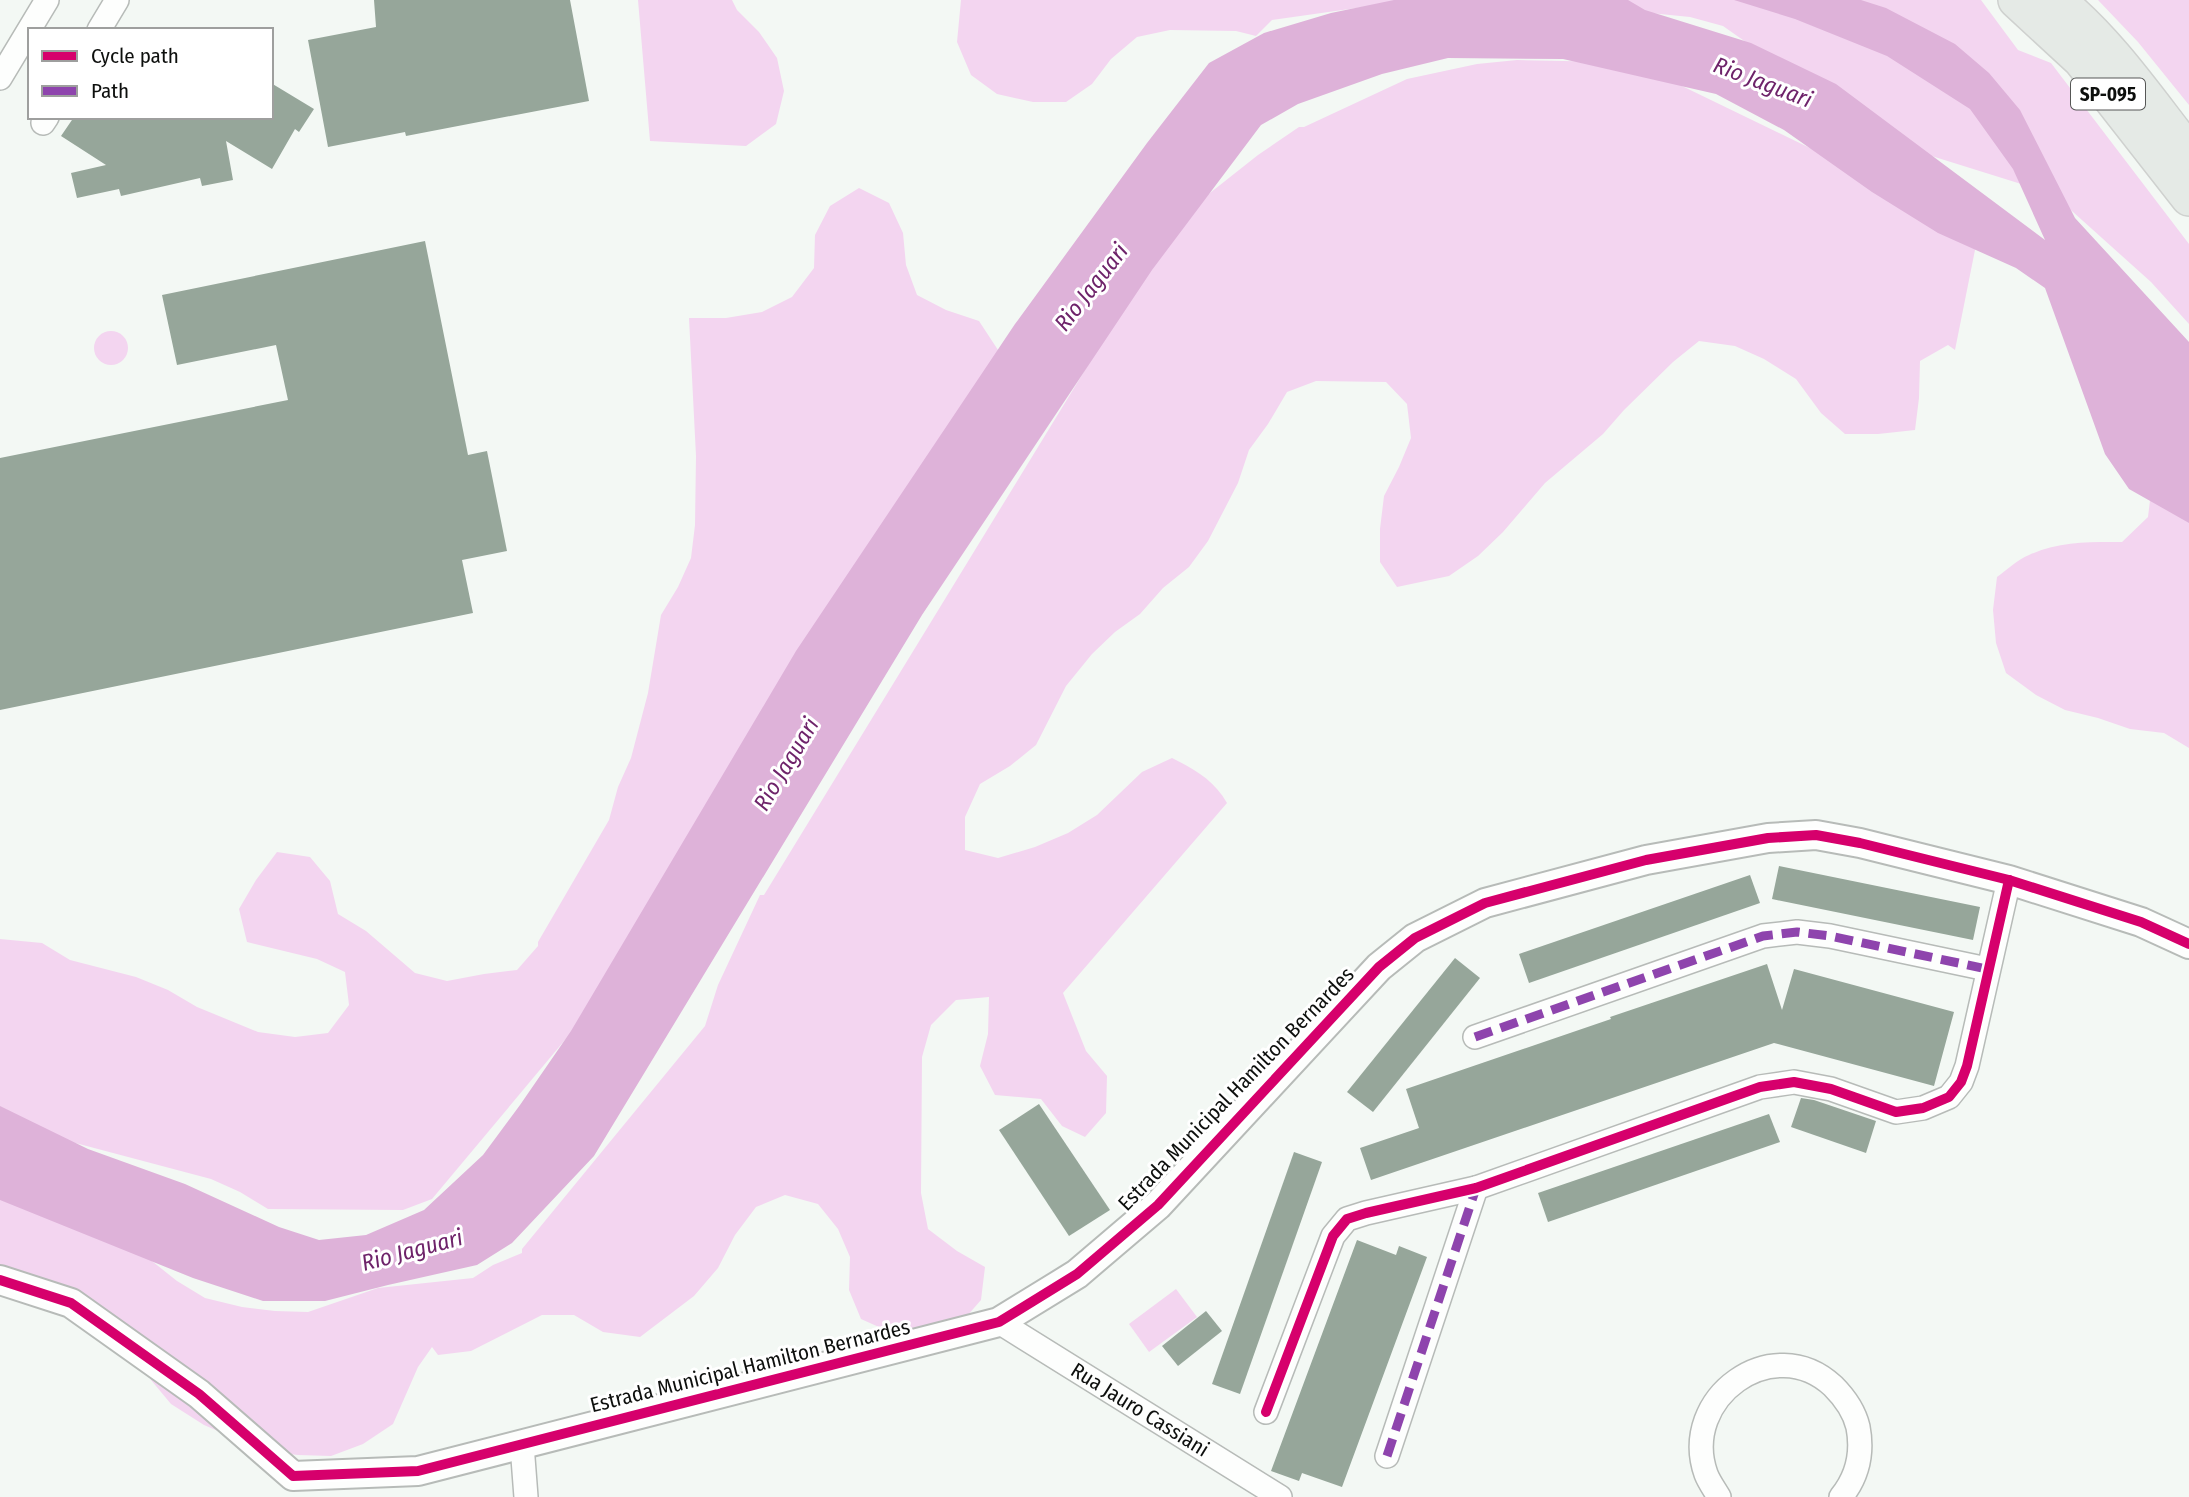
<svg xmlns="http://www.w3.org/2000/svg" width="2189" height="1497" viewBox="0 0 2189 1497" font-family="'Fira Sans Condensed',sans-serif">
<rect width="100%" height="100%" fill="#f3f8f4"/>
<g fill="#f3d5f0">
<path d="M638 0H732L737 10 759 32 777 58 784 91 776 124 746 146 650 141Z"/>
<path d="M961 0H1413L1272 20 1256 36 1236 31 1170 30 1137 37 1111 59 1092 84 1066 102H1033L997 94 971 75 957 42Z"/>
<path d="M1608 0H1981L2018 50 2051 63 2189 244V324L2151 282 2053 194 1890 143 1723 26 1690 17 1650 13Z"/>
<path d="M2098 0H2189V105L2138 42Z"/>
<path d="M1517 60 1616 62 1649 70 1971 226 1984 236 1975 250 1955 350 1948 345 1920 361 1919 398 1915 430 1878 434H1845L1821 413 1796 379 1764 359 1735 346 1699 341 1673 362 1624 410 1603 434 1545 483 1503 532 1478 556 1449 576 1397 587 1380 562V529L1384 496 1399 467 1411 438 1407 404 1386 382 1316 381 1287 392 1268 424 1249 450 1238 483 1208 541 1189 567 1163 588 1140 614 1115 632 1092 654 1066 686 1036 745 1010 766 980 784 965 817V850L998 858 1035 847 1068 833 1097 815 1142 772 1172 758C1194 769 1214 780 1227 803L1063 993 1086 1051 1107 1076 1106 1113 1085 1137 1062 1126 1041 1099 995 1095 980 1066 988 1034 989 997 956 1000 931 1025 922 1057 921 1193 928 1229 957 1251 985 1267 981 1300 960 1324 923 1332H890L861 1319 849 1290 850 1257 838 1229 818 1204 785 1195 756 1207 735 1235 718 1268 694 1296 640 1337 603 1332 574 1315H542L471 1351 438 1355 432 1347 418 1367 393 1424 363 1444 331 1456 298 1455 265 1451 204 1425 171 1404 151 1380 139 1351 0 1275V1181L104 1223 177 1281 205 1298 242 1307 275 1311 308 1312 378 1288 473 1278 493 1265 522 1253V1249L705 1026 718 985 760 895H764L1167 236 1196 204 1258 155 1299 127H1304L1407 79 1477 64Z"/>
<path d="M859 188 889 203 903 233 906 265 917 295 946 310 979 321 998 350 666 919 432 1199 403 1210 268 1209 240 1192 211 1179 0 1123V939L42 943 70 960 136 977 168 990 197 1007 258 1032 295 1037 328 1033 349 1005 345 972 317 959 247 942 239 909 256 880 277 852 310 857 330 881 338 914 366 931 415 973 447 981 484 974 517 970 538 946V942L609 820 618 787 631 758 648 693 661 615 678 587 691 558 695 525 696 456 689 318H726L762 312 792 297 814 268 815 235 830 206Z"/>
<circle cx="111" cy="348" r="17"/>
<path d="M2189 413V748L2164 733 2130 729 2098 718 2065 710 2036 695 2006 673 1996 643 1993 610 1997 577C2007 570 2017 560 2029 555 2059 541 2090 542 2122 542L2148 517 2152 484Z"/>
<path d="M1176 1289 1197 1317 1149 1352 1129 1324Z"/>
</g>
<path fill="#deb2d9" d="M1394 0H1628L1645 10 1751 43 1836 84 2045 240 2013 169 1970 109 1887 56 1795 19 1734 0H1861L1886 8 1955 44 1989 73 2020 110 2075 218 2189 342V523L2129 489 2105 454 2045 288 2016 268 1938 233 1872 192 1784 130 1716 94 1563 59 1448 58 1382 74 1298 104 1261 125 1152 270 922 615 594 1156 512 1243 477 1265 388 1285 325 1301H263L193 1278 0 1200V1106L88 1149 185 1184 279 1227 319 1240 366 1235 424 1210 483 1155 520 1105 571 1031 796 651 1015 324 1147 143 1209 63 1264 33 1331 13Z"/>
<g fill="#96a69a">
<path d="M374 0H570L589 101 406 136 405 132 328 147 308 40 376 27Z"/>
<path d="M271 83 314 109 299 132 295 129 272 169 226 141 233 180 202 186 200 178 121 196 119 189 77 198 71 173 106 165 61 136 74 117H271Z"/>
<path d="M425 241 468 455 487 451 507 551 462 560 473 613 0 710V458L288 400 276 345 177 365 162 295Z"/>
<path d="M1779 866 1980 907 1973 940 1772 899Z"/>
<path d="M1750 875 1760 903 1529 983 1519 954Z"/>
<path d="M1455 958 1480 978 1373 1112 1347 1092Z"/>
<path d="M1767 964 1782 1010 1794 969 1954 1012 1934 1086 1774 1043 1371 1180 1360 1148 1419 1128 1406 1089 1611 1019 1610 1017Z"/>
<path d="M1801 1098 1814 1100 1876 1121 1866 1153 1791 1127Z"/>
<path d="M1039 1104 1110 1210 1069 1236 999 1130Z"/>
<path d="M1769 1114 1780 1142 1548 1222 1538 1193Z"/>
<path d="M1294 1152 1322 1162 1240 1394 1212 1384Z"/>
<path d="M1357 1240 1396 1255 1399 1246 1427 1257 1342 1487 1302 1473 1299 1481 1271 1471Z"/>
<path d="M1206 1311 1222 1331 1178 1366 1162 1346Z"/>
</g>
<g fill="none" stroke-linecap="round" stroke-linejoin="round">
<g stroke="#b7bbb8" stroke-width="26">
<g id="minor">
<path d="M99 30 117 0"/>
<path d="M0 78 47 0"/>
<path d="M43 123 47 117"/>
<path d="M1475 1037 1763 936 1797 932 1830 936 1987 969"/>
<path id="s1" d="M999 1322 1280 1497"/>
<path d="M1266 1412 1333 1236 1347 1219 1366 1213 1476 1188 1760 1087 1794 1082 1831 1089 1896 1112 1923 1108 1949 1097 1961 1082 1967 1066 2009 880"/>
<path d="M522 1445 526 1497"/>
<path d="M1387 1456 1476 1188"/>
<path d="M1719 1497C1715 1490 1709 1482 1706 1474 1679 1398 1773 1330 1833 1386 1845 1398 1854 1410 1858 1427 1863 1453 1858 1476 1841 1497"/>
</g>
</g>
<g stroke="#b7bbb8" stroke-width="32">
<path id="tertiary" d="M0 1280 71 1303 199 1394 293 1476 418 1471 999 1322 1077 1274 1158 1205 1379 967 1415 938 1485 903 1646 860 1768 838 1816 835 1860 843 2009 880 2141 922 2189 944"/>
</g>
<g stroke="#cfd1cf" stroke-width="38">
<g id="primary">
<path d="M2016 0 2081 60 2189 198"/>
<path d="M2057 0C2109 42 2148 100 2189 152"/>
</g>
</g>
<use href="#minor" stroke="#fdfefd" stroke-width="23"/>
<use href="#tertiary" stroke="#fdfefd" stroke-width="28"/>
<use href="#primary" stroke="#e5eae6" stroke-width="35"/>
<g stroke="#8e44ad" stroke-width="9" stroke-dasharray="18 9" stroke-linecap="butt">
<path d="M1475 1037 1763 936 1797 932 1830 936 1987 969"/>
<path d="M1387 1456 1476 1188"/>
</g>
<g stroke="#fff" stroke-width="15">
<g id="cycleway">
<path d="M0 1280 71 1303 199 1394 293 1476 418 1471 999 1322 1077 1274 1158 1205 1379 967 1415 938 1485 903 1646 860 1768 838 1816 835 1860 843 2009 880 2141 922 2189 944"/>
<path d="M1266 1412 1333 1236 1347 1219 1366 1213 1476 1188 1760 1087 1794 1082 1831 1089 1896 1112 1923 1108 1949 1097 1961 1082 1967 1066 2009 880"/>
</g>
</g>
<use href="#cycleway" stroke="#d6006c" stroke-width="10"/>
</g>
<g text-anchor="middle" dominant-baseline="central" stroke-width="6" stroke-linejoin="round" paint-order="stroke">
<rect fill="#fff" stroke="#565756" stroke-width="2" x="2071" y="78.5" width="74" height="31" rx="5"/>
<g font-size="19" font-weight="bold" fill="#0d0f0d">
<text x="2108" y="94">SP-095</text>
</g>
<g font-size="21" fill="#0d0f0d" stroke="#fff">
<text transform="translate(1236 1089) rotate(-46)">Estrada Municipal Hamilton Bernardes</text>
<text transform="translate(750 1366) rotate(-14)">Estrada Municipal Hamilton Bernardes</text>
<text stroke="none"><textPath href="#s1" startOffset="166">Rua Jauro Cassiani</textPath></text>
</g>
<g font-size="23" font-style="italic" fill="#6e236a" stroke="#fff">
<text transform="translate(1763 82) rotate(21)">Rio Jaguari</text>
<text transform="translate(1091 287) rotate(-52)">Rio Jaguari</text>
<text transform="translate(786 764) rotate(-59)">Rio Jaguari</text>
<text transform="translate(412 1250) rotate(-15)">Rio Jaguari</text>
</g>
</g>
<rect x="28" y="28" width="245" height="91" fill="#ffffff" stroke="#9e9f9e" stroke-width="2"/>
<rect x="42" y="51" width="35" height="10" fill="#d6006c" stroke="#9e9f9e" stroke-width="2"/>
<text x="91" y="63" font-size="21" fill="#0d0f0d">Cycle path</text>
<rect x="42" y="86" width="35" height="10" fill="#8e44ad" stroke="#9e9f9e" stroke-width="2"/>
<text x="91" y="98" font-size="21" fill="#0d0f0d">Path</text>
</svg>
